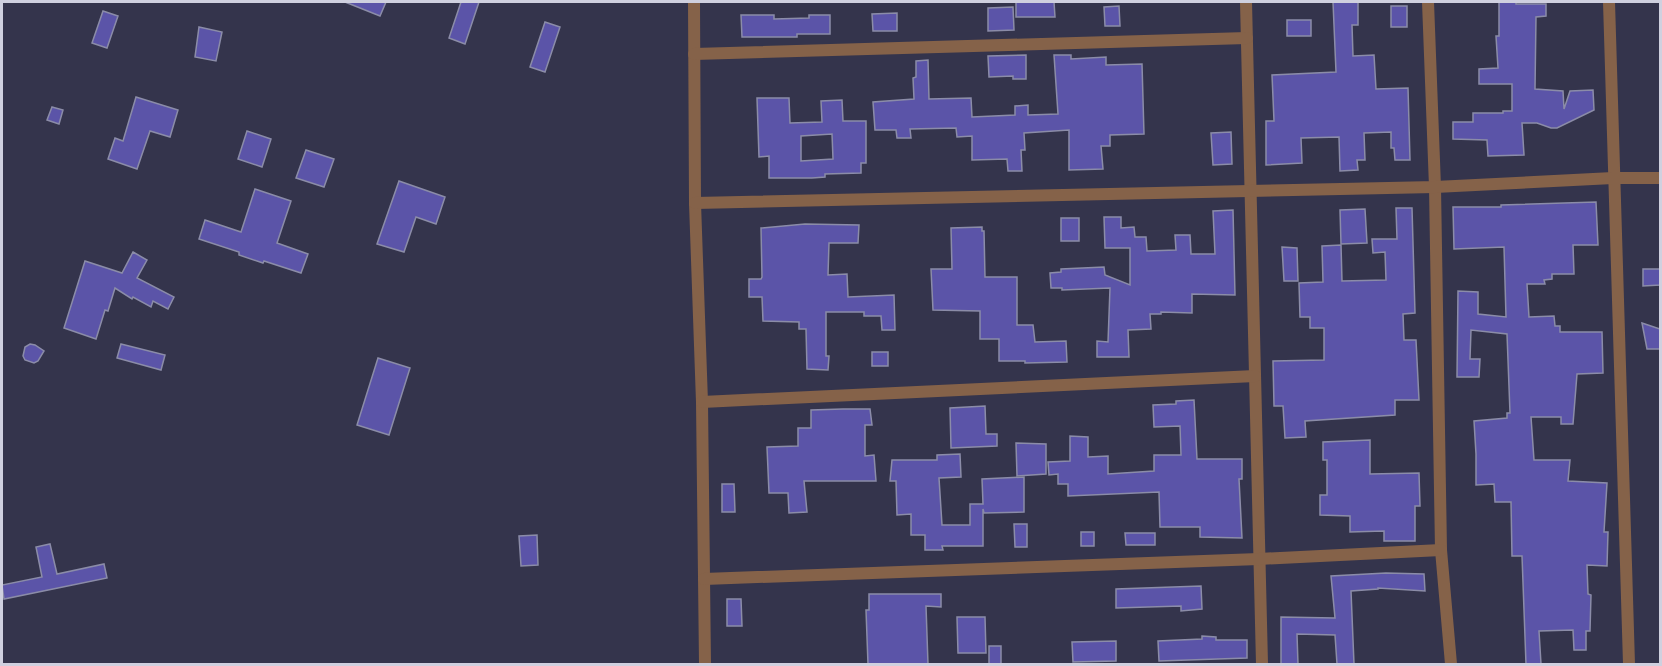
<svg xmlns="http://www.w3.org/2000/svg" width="1662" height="666" viewBox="0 0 1662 666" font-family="'Times New Roman',serif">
<rect width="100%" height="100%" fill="#34344c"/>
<g fill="#5b54a8" stroke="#8b8ca8" stroke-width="1.5" fill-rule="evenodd">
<path d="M345 2H386L380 16Z"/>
<path d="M461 2H479L465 44 449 38Z"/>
<path d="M1016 2H1054L1055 17H1016Z"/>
<path d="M1333 2H1358V25H1352L1353 56 1374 55 1376 89 1408 88 1410 160H1395L1394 148H1391V132L1364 133 1365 160H1357L1358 170 1340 171 1339 137 1301 138 1302 163 1266 165V121H1274L1272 75 1336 72Z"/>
<path d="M1499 2H1516V4H1546V16L1536 17 1535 89 1563 91 1564 109 1570 91 1593 90 1594 110 1557 128H1551L1537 123H1522L1524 155 1488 156 1487 140 1453 139V122H1473V113H1503V111H1512V84H1479V69L1498 68 1496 36H1499Z"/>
<path d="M1119 6 1120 26H1105L1104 7Z"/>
<rect x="1391" y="6" width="16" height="21"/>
<path d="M1013 7 1014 30 988 31V8Z"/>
<path d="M103 11 118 16 107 48 92 43Z"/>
<path d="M897 13V31H873L872 14Z"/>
<path d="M741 15H774V19L809 18V15H830V34H797V37H742Z"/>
<rect x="1287" y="20" width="24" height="16"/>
<path d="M545 22 560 27 545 72 530 67Z"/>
<path d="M199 27 222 32 216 61 195 57Z"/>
<path d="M1026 55V79H1013V76L989 77 988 56Z"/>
<path d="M1054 55H1071V59L1106 57V65L1142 64 1144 134 1110 135V146H1101L1103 169 1069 170V130L1024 133 1025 150H1021L1022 171H1008L1007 159 972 160V136L957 137 956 128 910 129 911 138H897L896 130H875L873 102 914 99 913 78 916 77V61L928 60 929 99 971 98 972 117 1015 115V106L1028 105V115L1058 114Z"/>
<path d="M136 97 178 110 170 137 150 131 137 169 108 159 115 138 123 141Z"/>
<path d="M757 98H789L790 123 822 122 821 101 842 100 843 121H866V163H861V173L825 174V177L812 178H769V156L759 157ZM832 134 833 159 801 161V136Z"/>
<path d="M52 107 63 110 59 124 47 120Z"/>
<path d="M247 131 271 139 262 167 238 159Z"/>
<path d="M1231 132 1232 164 1213 165 1211 133Z"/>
<path d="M306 150 334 159 324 187 296 178Z"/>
<path d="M399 181 445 197 436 224 416 217 404 252 377 244Z"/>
<path d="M255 189 291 201 277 243 308 254 301 273 264 261 263 263 239 255V252L199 239 205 220 241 232Z"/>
<path d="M1596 202 1598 245H1573L1574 274H1552V279L1544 280 1545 284H1527L1529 317 1554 316 1555 326H1560V332H1602L1603 373 1577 374 1573 424H1561V417H1531L1534 460H1570L1568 481 1607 483 1604 532H1608L1607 566 1587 565 1588 594 1591 595 1590 631H1586V650H1574L1573 630 1539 631 1541 664H1526L1522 556H1512L1511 502H1495L1494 484 1476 485V454L1474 421 1507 418V413H1510L1507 334 1471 330 1470 359H1480L1479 377H1457L1458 291 1478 292V314L1506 317 1504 247 1454 249 1453 207H1501V205Z"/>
<path d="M1396 208H1412L1415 313 1403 314 1404 340H1416L1419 400H1395V415L1305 421 1306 437 1285 438 1283 406H1274L1273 361 1324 360V328H1310V317H1300L1299 283 1323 282 1322 246 1341 245 1342 281 1386 280 1385 252 1373 253 1372 239H1397Z"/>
<path d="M1365 209 1367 243 1341 244 1340 210Z"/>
<path d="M1233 210 1235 295 1192 294V313L1161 312V314H1150L1151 329 1128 330 1129 357H1097V341L1108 342 1110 288 1062 290V288H1051L1050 273 1061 272V269L1104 267 1105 275 1130 285V248H1105L1104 217H1121V228L1134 227 1135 237H1146L1147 251 1176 250 1175 235H1190L1191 254H1215L1213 211Z"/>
<rect x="1061" y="218" width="18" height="23"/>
<path d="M805 224 859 225 858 243H829L828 275 847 274 848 297 894 295 895 330H882L881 316H864V312H826V356H829L828 370 807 369 806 329H799V322L763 321 762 297H749V279H761L762 277 761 228Z"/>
<path d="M982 227V231H984L985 277H1017V325H1033L1035 342 1066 341 1067 362 1025 363V361H999V339H980V311L933 310 931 269H952L951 228Z"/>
<path d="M1282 247 1297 248 1298 281H1284Z"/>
<path d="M133 252 147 260 137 278 174 297 168 309 153 301 151 307 133 297 132 299 115 288 108 311 105 310 96 339 64 328 85 261 122 273Z"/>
<path d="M1643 269H1660V285L1643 286Z"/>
<path d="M1642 323 1660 329V349H1647Z"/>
<path d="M30 344 35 345 44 351 38 361 34 363 25 360 23 356 25 347Z"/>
<path d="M121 344 165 355 161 370 117 358Z"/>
<rect x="872" y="352" width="16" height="14"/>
<path d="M378 358 410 368 389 435 357 425Z"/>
<path d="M1194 400 1197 459H1242V479H1239L1242 538 1200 537V527H1160L1159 492 1068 496V484H1058V474L1049 475 1048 462 1070 461V436L1088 437V457L1108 456V474L1154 471V455H1181L1180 426 1154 427 1153 405 1176 404V401Z"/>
<path d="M985 406 986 434H997V446L951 448 950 408Z"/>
<path d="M843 409H870L872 425H865V456L874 455 876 481H804L807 512 789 513 788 493H769L767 447 798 446V428H811V410Z"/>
<path d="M1370 440V474L1419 473 1420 506H1415V541H1384V531L1350 532V516L1320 515V495H1327V460H1323V442Z"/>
<path d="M1016 443 1046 444V474L1017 476Z"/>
<path d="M960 454 961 477 939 478 942 525H970V504H983L982 479 1024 477V512L984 513 983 509V546H942L943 550H925V535H911V514L897 515 896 481H890L892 460H937V455Z"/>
<path d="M722 484H734L735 512H722Z"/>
<path d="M1014 524H1027V547H1015Z"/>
<rect x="1081" y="532" width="13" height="14"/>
<path d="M1125 533H1155V545H1126Z"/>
<path d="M537 535 538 565 521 566 519 536Z"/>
<path d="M50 544 57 574 104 564 107 578 4 599 2 585 42 577 36 547Z"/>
<path d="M1386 573 1424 574 1425 591 1378 588V589L1351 591 1354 664H1337L1335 635 1297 634 1298 664H1281V617L1335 618 1331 576Z"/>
<path d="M1201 586 1202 609 1181 611V606L1116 608V589Z"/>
<path d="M869 594H941V607L926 606 928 664H868L866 610H869Z"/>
<path d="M727 599H741L742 626H727Z"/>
<path d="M957 617H985L986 653H958Z"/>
<path d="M1202 636 1216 637V640H1247V658L1159 661 1158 641 1202 639Z"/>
<path d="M1116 641V661L1073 662 1072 642Z"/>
<rect x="989" y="646" width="12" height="18"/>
</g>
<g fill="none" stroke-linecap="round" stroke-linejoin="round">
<g stroke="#856249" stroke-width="12">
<path d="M694 2 695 203 702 402 705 664"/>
<path d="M1246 2 1262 664"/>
<path d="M1428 2 1435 187 1441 550 1451 664"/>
<path d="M1609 2 1629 664"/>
<path d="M694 54 1247 38"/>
<path d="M695 203 1435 187 1613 178H1660"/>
<path d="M702 402 1255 376"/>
<path d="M704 579 1259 559 1441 550"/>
</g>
</g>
<rect width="1662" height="666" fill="none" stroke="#cfd0df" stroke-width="6"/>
</svg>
